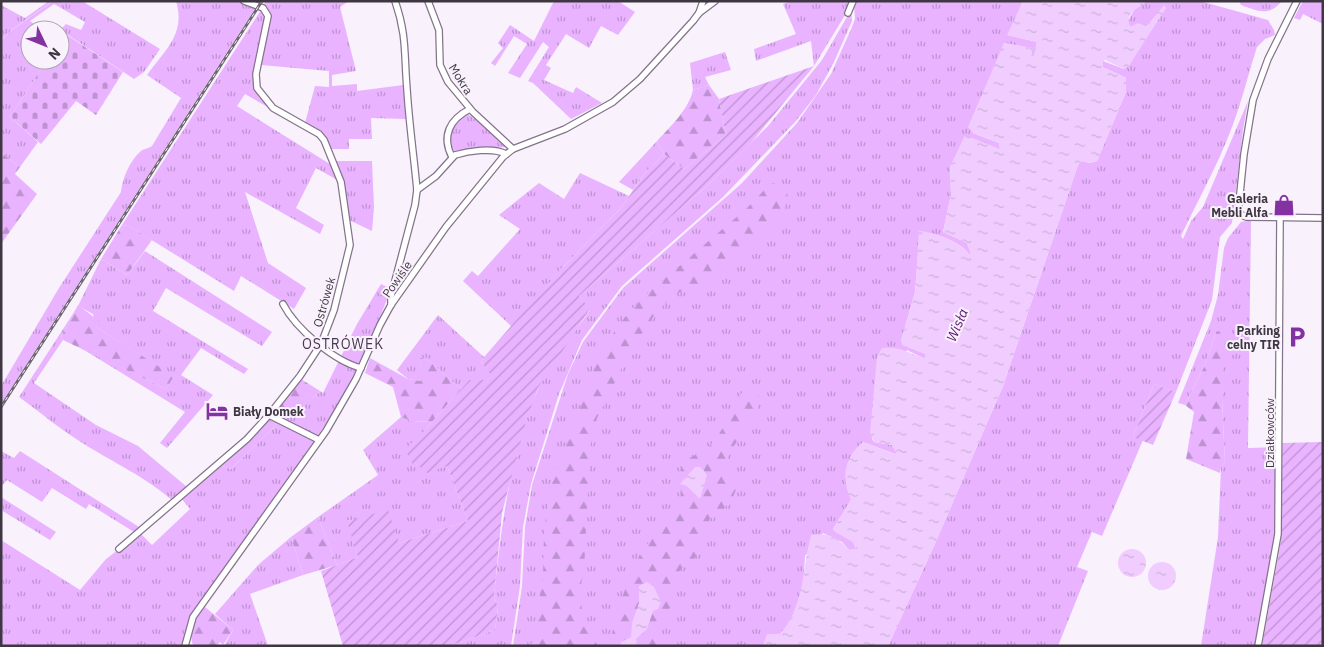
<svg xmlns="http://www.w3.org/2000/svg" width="1324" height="647" viewBox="0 0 1324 647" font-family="'IBM Plex Sans',sans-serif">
<defs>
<pattern id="grass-tufts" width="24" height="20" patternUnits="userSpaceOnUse" patternTransform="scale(1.25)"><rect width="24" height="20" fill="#e9b3ff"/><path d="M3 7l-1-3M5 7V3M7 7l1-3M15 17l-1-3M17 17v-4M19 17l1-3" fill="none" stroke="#be92d0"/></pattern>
<pattern id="forest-firs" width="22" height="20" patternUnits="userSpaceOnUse" patternTransform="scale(1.25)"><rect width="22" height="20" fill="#e9b3ff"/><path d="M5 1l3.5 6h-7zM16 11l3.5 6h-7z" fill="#be92d0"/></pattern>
<pattern id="cemetery-stones" width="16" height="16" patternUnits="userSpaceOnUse" patternTransform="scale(1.25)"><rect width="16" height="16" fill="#e9b3ff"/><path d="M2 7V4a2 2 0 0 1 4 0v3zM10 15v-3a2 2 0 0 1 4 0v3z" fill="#be92d0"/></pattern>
<pattern id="garden-furrows" width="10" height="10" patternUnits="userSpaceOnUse" patternTransform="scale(1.25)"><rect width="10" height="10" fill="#e9b3ff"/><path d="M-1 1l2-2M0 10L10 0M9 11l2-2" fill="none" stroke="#be92d0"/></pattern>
<pattern id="water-ripples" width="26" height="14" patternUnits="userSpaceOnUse" patternTransform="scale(1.25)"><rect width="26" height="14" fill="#f0cdfe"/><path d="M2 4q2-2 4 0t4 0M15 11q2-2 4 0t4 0" fill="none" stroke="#cfb1db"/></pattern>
</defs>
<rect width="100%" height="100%" fill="#f9f2fc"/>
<g fill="url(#grass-tufts)">
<path d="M49 1H82L160 49 144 72 134 79 65 33 60 39V30L66 24 81 30 85 22 54 4 30 21 44 30H30V60H47L10 117 38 142 20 167 1 152V5L25 18Z"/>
<path d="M176 1H241L256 7 1 404V386L59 288 121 192C122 179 130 160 141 151 143 149 148 149 152 146L181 98 147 75C165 50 186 34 176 1Z"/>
<path d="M266 1H349L340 7 356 71 332 75V86L357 84V91L403 85 407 119 371 118 372 139H349V149H330C324 135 318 130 305 123L315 86 329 87V71L261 65 271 18 264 4Z"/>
<path d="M554 1H618L635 12 618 35 601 26 589 48 566 34 546 65 551 68 544 80 573 93 576 87 602 103 571 119 533 83 528 81 549 47 543 42 520 78 508 73 527 44 514 36 495 66 491 63 503 48 498 43 510 25 534 41Z"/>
<path d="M792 1H1023L1008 35 1037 42 1034 57 1031 56 1032 48 1004 43 973 133 999 143 1000 149 950 167 951 195 943 232 967 243 971 254H969C961 242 934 232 920 232L915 292 901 341 903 345 926 354 925 359 907 350 873 407 872 439 874 442 892 445 897 453 895 454 863 442 851 500 833 529 853 542 856 549 849 550 842 542 823 533 805 556 803 588 790 623 780 634H768L763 646H513L522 586 525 527 532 485 568 374 583 342 623 288 742 183 797 123 831 74 852 27 855 19 854 6 850 7 814 66 811 41 756 61 754 49 796 34 783 4Z"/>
<path d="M1147 1H1200L1268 20 1274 30 1275 35 1265 39 1257 47C1250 68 1245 89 1238 110 1224 154 1201 194 1181 236L1183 239 1191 221 1203 207 1248 101 1243 130 1232 223 1220 237 1212 300 1176 392 1154 384 1133 437 1143 440 1102 536 1092 532 1077 567 1088 571 1058 646H888L934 546 1003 386 1078 165 1081 161 1090 163 1097 161 1126 92V78L1103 67V61L1124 69 1130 64 1154 18 1146 27 1140 24 1130 27 1128 21 1134 10Z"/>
<path d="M1239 1H1282C1269 17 1257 11 1241 5Z"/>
<path d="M1303 1H1323V24L1303 14 1300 20 1294 18Z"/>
<path d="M261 10 266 19 254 86 258 96 273 110 245 94 237 106 333 166 339 181 316 168 296 208 324 225 320 234 245 192 268 263 306 288 294 309 241 276 234 291 129 226 122 225Z"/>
<path d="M851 10 852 21 834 62 816 95 796 121 723 197 622 286 582 340 559 394 531 484 523 527 520 586 511 646H450L495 630 498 607 494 596C501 528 510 453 538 389 550 361 573 336 590 310L579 296 707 186 768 126 822 60Z"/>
<path d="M725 52 731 70 705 77 709 85 693 90 690 63Z"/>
<path d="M468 114 506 143 505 147 453 151 449 147C449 131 453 120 468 114Z"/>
<path d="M657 141 664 154 646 172 633 190 619 182Z"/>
<path d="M336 161H372L374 207 372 231 349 220 342 178Z"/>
<path d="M580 173 629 196 620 209 561 269 512 327 463 281 472 271 478 276 520 229 499 215 539 183 564 199Z"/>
<path d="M1251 220 1248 448 1276 447 1279 521 1257 646H1201L1218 537 1221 467 1225 462 1222 399 1223 332H1216L1204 367 1185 405 1178 403 1211 321 1218 295 1224 248 1228 238 1241 222Z"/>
<path d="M145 251 272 332 262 346 166 288 153 311 248 369 244 374 201 348 181 375 213 395 167 448 160 443 185 412 81 348 166 389 173 376 96 327 93 314 78 306 61 337 63 340 34 383 96 425 138 446 187 487 172 500C142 475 116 464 84 444 61 430 40 412 19 397L78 306 101 259 127 275Z"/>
<path d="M381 284 391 289C371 341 349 391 317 437L282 421 299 411 320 391 323 393 357 324Z"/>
<path d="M438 315 484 357 481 362 493 376 485 380H469L461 389 426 358H420L422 381 408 379 397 370Z"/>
<path d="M401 417 411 421 432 422 425 430 414 466 417 464 447 466 468 521 399 543 348 520 358 557 337 565 318 517 378 475 363 450Z"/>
<path d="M278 423 314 441 189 619 184 646H1V540L80 590 106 559 140 533 152 545 190 509 181 498 217 464 231 469Z"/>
<path d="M1 451 14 458 20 451 139 527 134 532 89 504 86 509 52 488 42 502 7 480 1 487Z"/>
<path d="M1 497 56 532 50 540 1 510Z"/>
<path d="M291 537 303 575 250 594 268 646H224L233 630 215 614 258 565Z"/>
</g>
<g fill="url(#forest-firs)">
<path d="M709 85 719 99 726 135 684 169 664 154 657 141C670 127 689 109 693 90Z"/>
<path d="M1 152 20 167 15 174 37 194 1 244Z"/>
<path d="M771 183 781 185 787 191 788 200 783 211 769 231 742 253 731 268 714 283 691 286 673 296 657 311 629 354 597 418 590 448 584 570C577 599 581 621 598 646H531L543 577 544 531 550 488 596 363 617 327 641 299 746 209Z"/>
<path d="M122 225 129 226 152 240 127 275 101 259Z"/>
<path d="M78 305 99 321 96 327 174 376 166 389 63 340 61 337Z"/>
<path d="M1219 331 1223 332 1225 338 1222 399 1225 462 1221 467 1220 473 1186 459 1194 412 1185 405 1204 367 1216 332Z"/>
<path d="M370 358 408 379 421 381 420 358H426L461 389 432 422 411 421 401 417 393 387 365 373Z"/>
<path d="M301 379 320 391 299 411 282 421 273 413Z"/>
<path d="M753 385C773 407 738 435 729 454 727 459 726 465 725 470L737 485C733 506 719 511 704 524L703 545 693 561 681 569 672 581V603L659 631 658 646H607C613 634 615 622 618 609 623 593 637 561 646 546 656 531 674 523 680 505 684 492 675 477 684 464 689 456 699 454 706 449 722 437 733 405 745 388Z"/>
<path d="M273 420 278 423 231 469 217 464 266 421Z"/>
<path d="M318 517 337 565 303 575 291 537Z"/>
<path d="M205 607 233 630 223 645 220 642 217 646 193 645C188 629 195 619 205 607Z"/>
</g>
<path fill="url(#cemetery-stones)" d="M64 33 123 72 96 115 76 101 41 144 10 117 47 60H60V39Z"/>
<g fill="url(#garden-furrows)">
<path d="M814 66 751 143 707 186 579 296 590 309 538 388 526 421 502 513 494 596 498 607 495 630 450 646H343L321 571 358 557 347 521 388 510 399 543 468 521 447 466 427 473 417 464 414 467 405 449 425 430 469 380H485L492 376 481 362 484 357 561 269 620 209 646 172 664 154 684 169 726 135 719 99Z"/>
<path d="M1154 384 1176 392 1153 445 1133 437Z"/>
<path d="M1323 442V646H1262L1281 541 1282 443Z"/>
</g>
<g fill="url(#water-ripples)">
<path d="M1023 1H1147C1138 8 1124 13 1130 27L1138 23 1146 27 1164 5 1166 8 1130 64 1124 69 1105 60 1103 61V67L1126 78V92L1097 161 1089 163 1081 161 1078 165 1003 386 934 546 888 646H763L767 634H780C805 606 802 569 811 535 828 532 838 538 849 550L856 549 853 542 835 532 833 529 851 500C841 478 844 457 863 442L894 454 897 453 892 445 874 442 870 433 877 357 882 348C900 346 909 353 925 359L926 354 903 345 901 341 915 292 919 231C934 232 961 242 969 254H971L967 243 943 232 951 195 950 167 965 135 1000 149 999 143 973 133 968 127 1004 43 1033 48 1031 56 1034 57 1037 42 1007 35Z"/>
<path d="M695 467H701L707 475 700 499 687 486 680 484Z"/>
<circle cx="1132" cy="563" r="14"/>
<circle cx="1162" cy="576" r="14"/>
<path d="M647 582 654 587 661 602 658 609 653 611 647 629 636 639 638 646H620L621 642 631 637 632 623 639 603V586Z"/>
</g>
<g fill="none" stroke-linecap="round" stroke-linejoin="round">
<path stroke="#f0cdfe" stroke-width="1" d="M1 40 13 29 53 1"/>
<g stroke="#84748b" stroke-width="8">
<g id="street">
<path d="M428 1 439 30 440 65 448 82 473 112 513 149"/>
<path d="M1297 1 1268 59 1253 100 1244 154 1238 213 1246 217 1323 218"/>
<path d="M699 13 715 1"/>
<path d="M848 13 853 1"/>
<path d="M452 157C441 136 450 119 470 109"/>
<path d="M417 190 436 176 455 155C468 151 493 147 506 154"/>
<path d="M283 304C296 329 334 361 361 368"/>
<path d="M391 305V296L415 205 417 190C414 157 409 123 407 89 404 55 407 35 395 1"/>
<path d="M269 415 319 440"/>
<path d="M119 549 247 439 269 415 300 376 321 344 334 310 350 245 341 182 324 140 319 134 273 108 257 88 256 74 268 16 263 8 244 1"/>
<path d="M185 646 193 617 326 431 356 379 380 325 391 305 446 227 503 157 513 149 565 129 613 102 640 79 693 21 699 13 703 1"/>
<path d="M1258 646 1278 534 1280 218"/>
</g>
</g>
<use href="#street" stroke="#fff" stroke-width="5.5"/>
<g stroke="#6e6771" stroke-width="3">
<path id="rail" d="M1 407 262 1"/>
</g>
<use href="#rail" stroke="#f9f2fc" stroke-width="1" stroke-dasharray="4" stroke-linecap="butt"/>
</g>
<defs>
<g id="shop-bare" transform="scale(1.725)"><path d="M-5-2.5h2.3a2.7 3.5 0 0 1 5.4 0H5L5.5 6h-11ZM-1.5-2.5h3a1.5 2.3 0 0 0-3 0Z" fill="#8432a1" stroke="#f9f2fc" stroke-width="2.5" paint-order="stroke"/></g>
<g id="parking-bare" transform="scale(1.725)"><path d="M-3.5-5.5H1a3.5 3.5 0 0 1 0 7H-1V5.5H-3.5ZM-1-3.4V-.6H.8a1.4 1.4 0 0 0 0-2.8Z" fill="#8432a1" stroke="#f9f2fc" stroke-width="2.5" paint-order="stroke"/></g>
<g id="hotel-bare" transform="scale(1.725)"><path d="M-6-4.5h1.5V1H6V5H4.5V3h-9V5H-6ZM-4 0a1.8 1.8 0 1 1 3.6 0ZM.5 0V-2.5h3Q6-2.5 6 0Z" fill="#8432a1" stroke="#f9f2fc" stroke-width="2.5" paint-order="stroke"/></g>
</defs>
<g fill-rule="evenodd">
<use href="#shop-bare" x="1284" y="205"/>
<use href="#parking-bare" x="1297" y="337"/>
<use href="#hotel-bare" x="217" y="411"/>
</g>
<g text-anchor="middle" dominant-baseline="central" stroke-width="4" stroke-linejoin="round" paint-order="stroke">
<g font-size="12" fill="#3e3741" stroke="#f9f2fc">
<text transform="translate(461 79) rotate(58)">Mokra</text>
<text transform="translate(397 279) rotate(-55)">Powiśle</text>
<text transform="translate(324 302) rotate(-74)">Ostrówek</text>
<text transform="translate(1269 433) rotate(-90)">Działkowców</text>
</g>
<g font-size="12" font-weight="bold" fill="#3e3741" stroke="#f9f2fc" text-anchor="end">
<text x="1268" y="198">Galeria<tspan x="1268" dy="14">Mebli Alfa</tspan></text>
<text x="1280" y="330">Parking<tspan x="1280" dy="14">celny TIR</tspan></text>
<text x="233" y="411" text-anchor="start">Biały Domek</text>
</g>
<g font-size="14" font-style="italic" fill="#5c1673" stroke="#f9f2fc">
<text transform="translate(957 325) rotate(-67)">Wisła</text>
</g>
<g font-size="14" letter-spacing="1" fill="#483a4e" stroke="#f9f2fc">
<text x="343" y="344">OSTRÓWEK</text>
</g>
</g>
<rect width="1324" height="647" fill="none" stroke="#3e3741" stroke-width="5"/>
<g transform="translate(45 45) rotate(133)"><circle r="24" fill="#f9f2fc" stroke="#aea7b1"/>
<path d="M0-4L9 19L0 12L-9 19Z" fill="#8432a1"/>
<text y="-8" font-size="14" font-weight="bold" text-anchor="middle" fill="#3e3741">N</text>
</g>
</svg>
